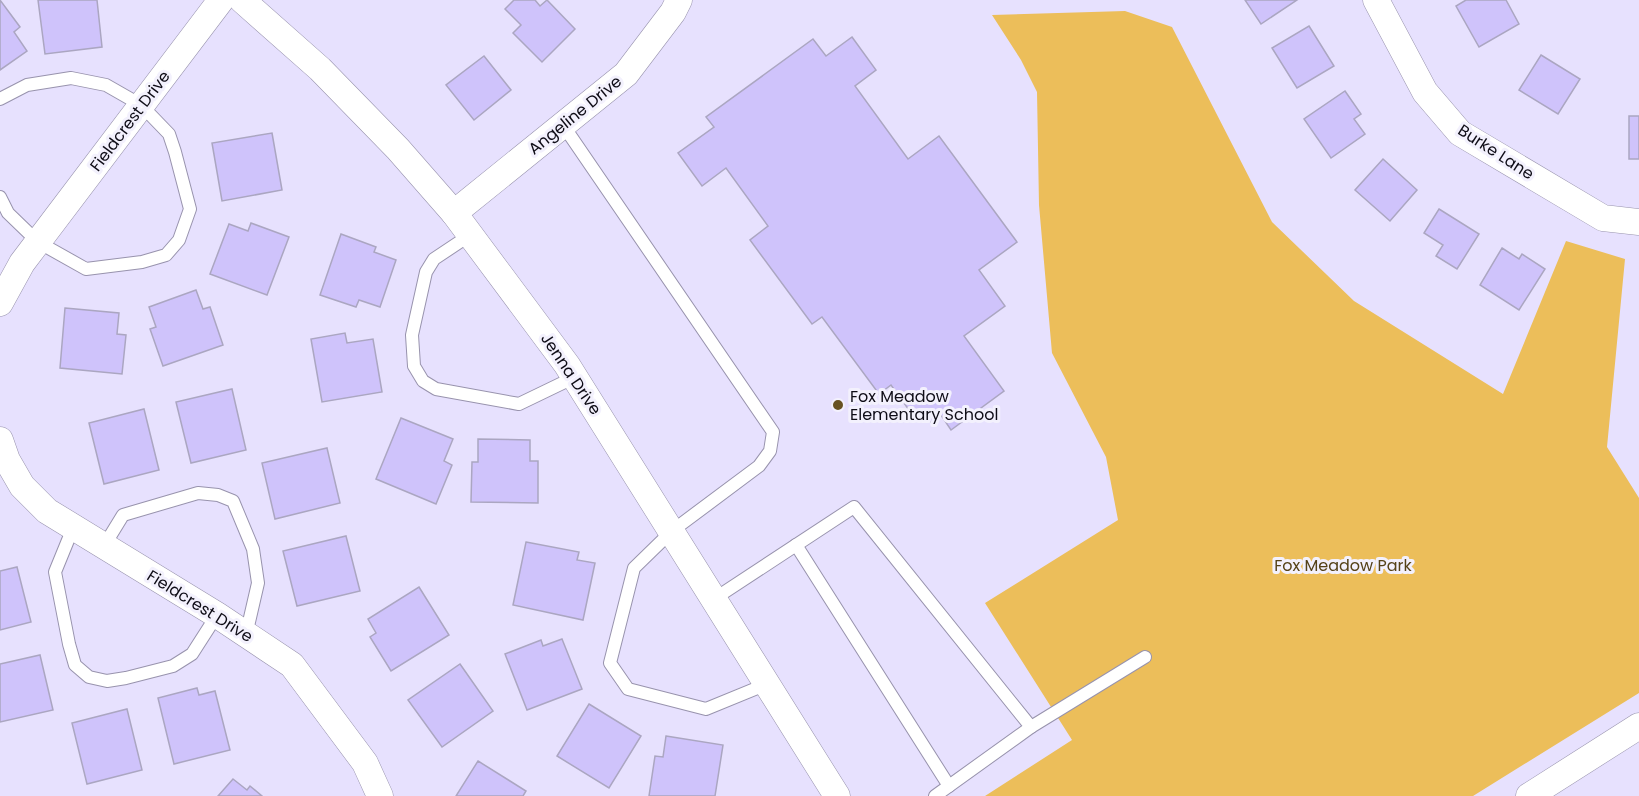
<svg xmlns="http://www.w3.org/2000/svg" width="1639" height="796" viewBox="0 0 1639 796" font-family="Poppins,sans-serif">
<rect width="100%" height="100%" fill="#e7e1fe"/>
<path fill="#ecbe5a" d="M1125 11 1172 27 1272 222 1354 301 1503 394 1566 241 1625 259 1607 447 1639 498V693L1473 796H985L1072 740 985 603 1118 520 1106 457 1052 353 1039 205 1037 92 1021 60 992 15Z"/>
<g fill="#cfc3fb" stroke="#aba6c1" stroke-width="1.5">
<path d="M0 0 20 27 14 32 27 51 0 70Z"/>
<path d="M38 0H97L102 47 45 54Z"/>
<path d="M514 0H535L540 6 547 0 575 29 542 62 513 33 521 25 505 9Z"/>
<path d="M1245 0H1297L1261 24Z"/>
<path d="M1466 0H1506L1519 24 1479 47 1456 6Z"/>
<path d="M1309 26 1334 66 1297 88 1272 48Z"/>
<path d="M852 37 876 70 855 86 908 159 939 136 1017 242 979 270 1005 306 964 336 1004 391 951 430 941 415 931 422 923 411 914 417 891 385 879 394 822 317 812 324 750 240 768 226 726 168 702 186 678 153 714 127 706 117 813 39 826 56Z"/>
<path d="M1541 55 1580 79 1558 114 1519 90Z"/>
<path d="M484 56 511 90 474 120 446 85Z"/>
<path d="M1345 91 1361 114 1354 119 1365 134 1331 158 1304 119Z"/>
<rect x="1629" y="116" width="10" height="43"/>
<path d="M272 133 282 190 222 201 212 143Z"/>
<path d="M1383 159 1417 190 1390 221 1355 190Z"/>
<path d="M1439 209 1479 234 1457 269 1436 256 1443 245 1424 233Z"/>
<path d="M251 223 289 237 267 295 210 274 229 224 248 231Z"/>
<path d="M341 234 376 247 374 252 396 260 380 307 359 300 356 307 320 295Z"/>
<path d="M1502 248 1519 259 1522 254 1545 269 1519 310 1480 285Z"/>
<path d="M196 290 203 309 210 307 223 345 163 366 150 329 156 327 149 307Z"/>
<path d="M65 308 119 313 117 334 126 335 122 374 60 368Z"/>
<path d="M345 333 347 343 373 339 382 392 322 402 311 339Z"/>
<path d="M232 389 246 450 191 463 176 402Z"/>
<path d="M144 409 159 470 104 484 89 423Z"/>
<path d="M401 418 453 439 444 461 452 465 436 504 376 479Z"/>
<path d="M478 439 530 440V461H538V503L471 502 472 462H478Z"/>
<path d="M327 448 340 503 275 519 262 463Z"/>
<path d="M346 536 360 591 297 606 283 551Z"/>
<path d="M526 542 579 552 577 560 595 563 583 620 513 605Z"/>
<path d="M17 567 31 622 0 630V571Z"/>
<path d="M419 587 449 635 391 671 370 637 376 633 368 619Z"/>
<path d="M562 639 582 689 527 710 505 654 541 640 543 646Z"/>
<path d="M40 655 53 710 0 722V664Z"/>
<path d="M460 664 493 711 442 747 408 700Z"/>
<path d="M197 688 199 695 215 691 230 750 174 764 158 698Z"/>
<path d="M589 704 641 736 609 788 557 756Z"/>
<path d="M127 709 142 770 87 784 72 723Z"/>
<path d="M666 736 723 745 715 796H649L655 756 663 757Z"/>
<path d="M478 761 526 791 523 796H456Z"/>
<path d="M233 779 247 790 250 786 262 796H218Z"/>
</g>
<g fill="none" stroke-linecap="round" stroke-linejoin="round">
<g stroke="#9893ad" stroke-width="14">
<g id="service">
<path d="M0 99 27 85 71 78 106 85 141 105 169 134 175 152 190 209 179 240 166 255 142 262 86 269 38 242 8 213 0 197"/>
<path d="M563 125 773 432 770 451 759 466 672 531 634 568 610 663 628 689 706 709 767 684"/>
<path d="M470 235 434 259 426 272 412 335 414 366 423 381 436 389 519 404 575 377"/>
<path d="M73 528 55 572 69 644 75 665 89 677 107 681 126 678 173 666 192 654 217 615"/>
<path d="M796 545 949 786"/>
<path d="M104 546 123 515 198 493 218 495 233 501 253 549 258 583 246 635"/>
<path d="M714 599 854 507 1031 727 935 796"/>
<path d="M1031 727 1145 657"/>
</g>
</g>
<g stroke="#9893ad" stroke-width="27">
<g id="minor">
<path d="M242 0 320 69 398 149 454 213 567 365 837 796"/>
<path d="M1376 0 1425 92 1460 133 1603 218 1639 222"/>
<path d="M454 213 626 74 673 12 679 0"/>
<path d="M0 303 22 263 221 0"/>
<path d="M0 440 7 460 22 486 47 511 217 615 292 665 365 763 380 796"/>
<path d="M1529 796 1639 726"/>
</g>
</g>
<use href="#service" stroke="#fff" stroke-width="12"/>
<use href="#minor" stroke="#fff" stroke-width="26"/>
</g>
<circle fill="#685222" stroke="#f3f1fd" stroke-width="2" cx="838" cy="405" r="6"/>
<g text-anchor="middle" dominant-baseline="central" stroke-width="6" stroke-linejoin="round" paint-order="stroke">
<g font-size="16" fill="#0e0c16" stroke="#f3f1fd">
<text transform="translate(575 115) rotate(-39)">Angeline Drive</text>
<text transform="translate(130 121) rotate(-53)">Fieldcrest Drive</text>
<text transform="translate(1496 152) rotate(33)">Burke Lane</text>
<text transform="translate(571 374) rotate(56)">Jenna Drive</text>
<text transform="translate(200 606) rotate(32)">Fieldcrest Drive</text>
</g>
<g font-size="16" fill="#0e0c16" stroke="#f3f1fd" text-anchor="start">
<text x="850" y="396">Fox Meadow<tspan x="850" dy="18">Elementary School</tspan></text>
</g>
<g font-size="16" fill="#554218" stroke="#f3f1fd">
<text x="1343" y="565">Fox Meadow Park</text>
</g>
</g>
</svg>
